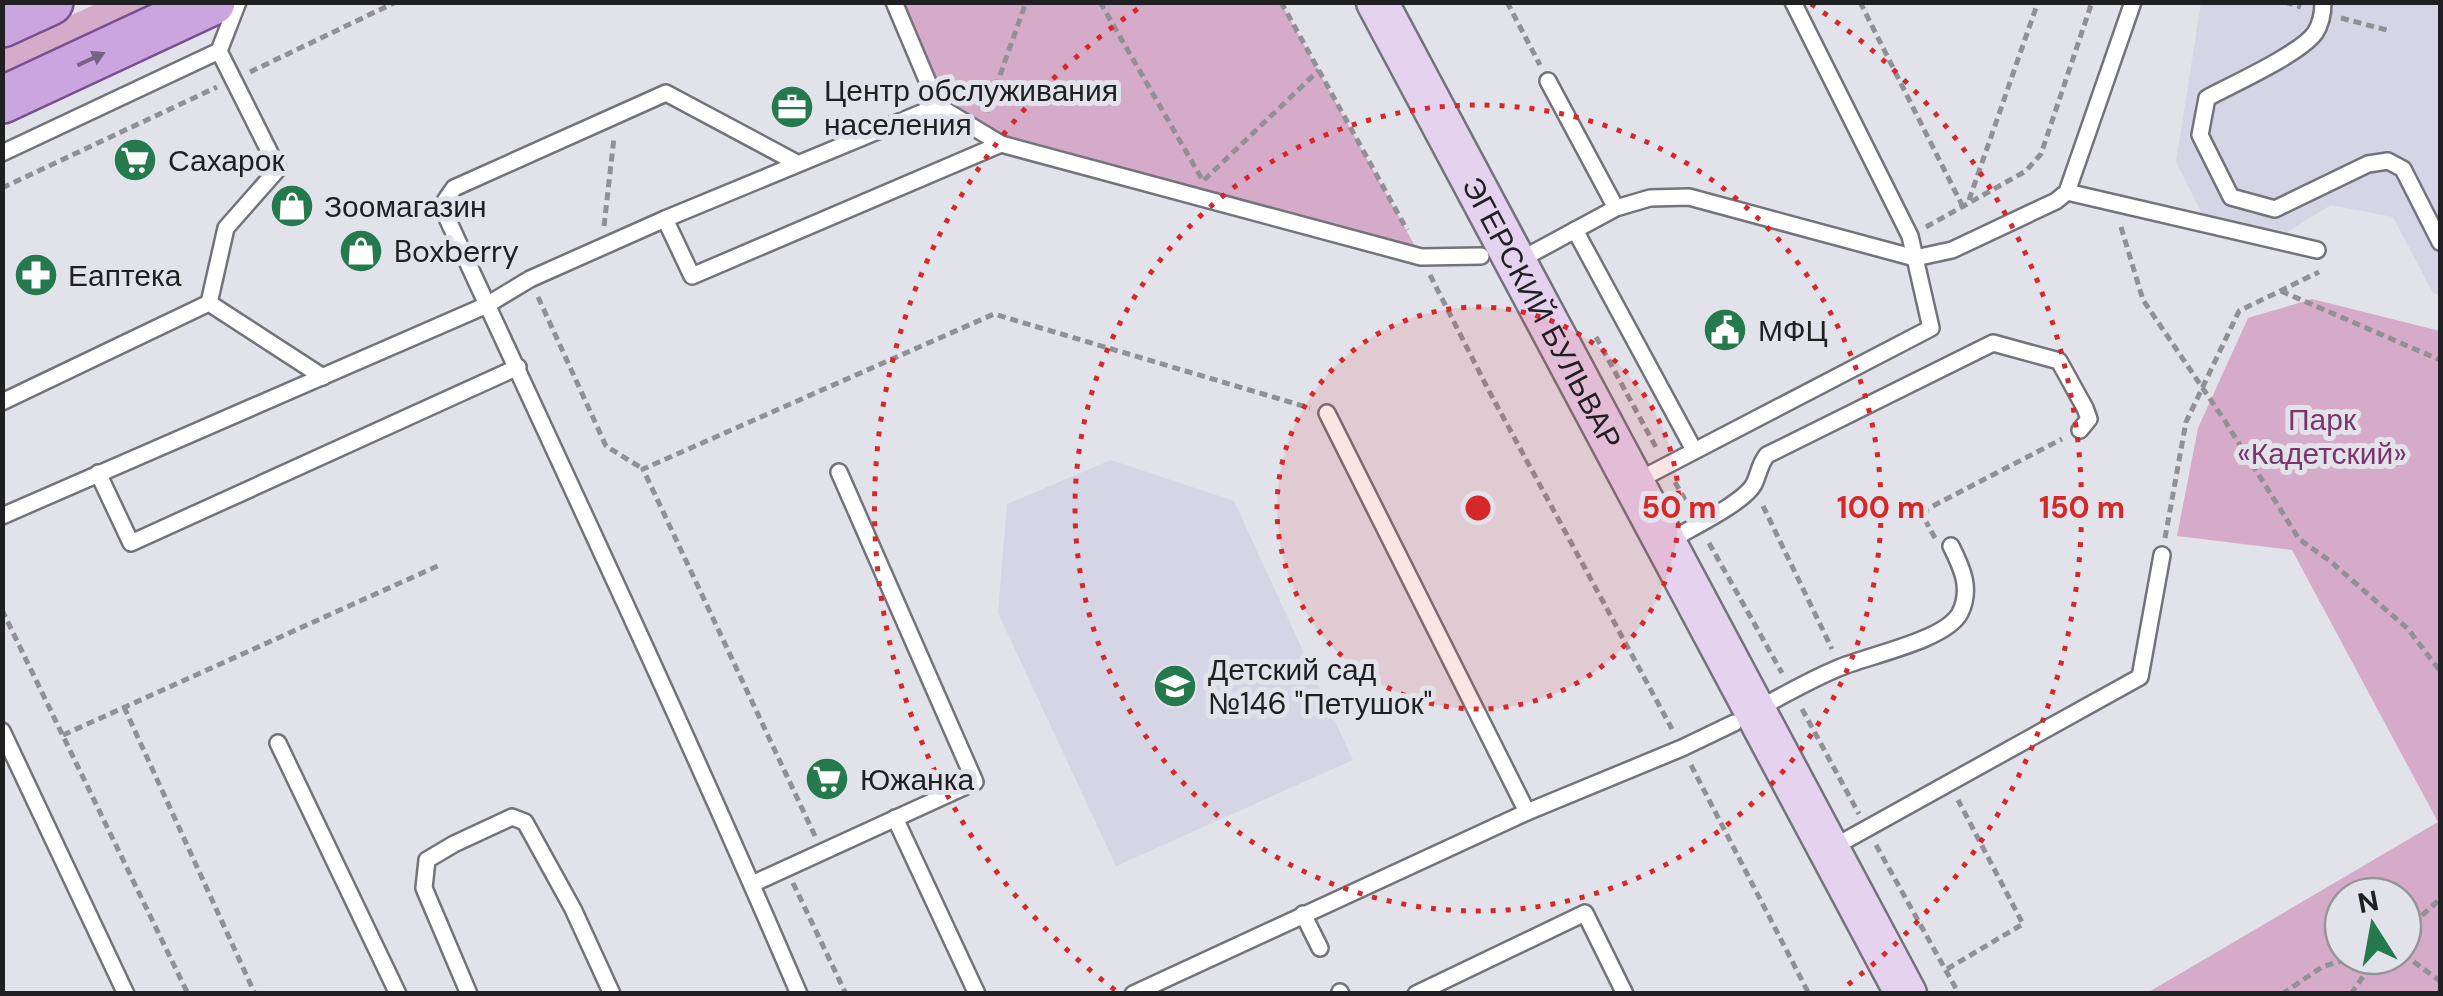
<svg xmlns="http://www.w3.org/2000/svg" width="2443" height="996" viewBox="0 0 2443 996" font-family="'DM Sans',sans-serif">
<rect width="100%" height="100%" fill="#e2e2eb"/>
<g fill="#d5d5e5">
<path d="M2201 3H2440V295L2433 293 2393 217 2331 205 2282 235 2203 216 2176 162Z"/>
<path d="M1111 460 1234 501 1353 760 1116 866 998 613 1007 504Z"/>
</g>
<g fill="#d6abc9" fill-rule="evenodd">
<path d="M98 3H167L3 79 2 47Z"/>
<path d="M894 3H1281L1421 257 1001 144 938 106Z"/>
<path d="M2312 299 2440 331V993H2147L2438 822 2292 550 2177 536 2198 428 2248 318ZM2343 896H2403V956H2343Z"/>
</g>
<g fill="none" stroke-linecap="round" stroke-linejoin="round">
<g stroke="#73737b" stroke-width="20">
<g id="service">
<path d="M2323 2C2323 12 2321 24 2315 33 2300 54 2233 84 2207 98L2200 135 2231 197 2275 209 2368 164 2388 161 2403 169 2440 242"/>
<path d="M1548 81 1616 208"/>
<path d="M938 106 1001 144 1421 257 1481 256"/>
<path d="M2 153 219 51 238 2"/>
<path d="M797 163 666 93 454 188 445 201 447 218C566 476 687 732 799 994"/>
<path d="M2067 192 2317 250"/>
<path d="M665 219 692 276 1001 144"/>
<path d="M1575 230 1694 450"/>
<path d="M1518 261 1616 208 1650 198 1689 197 1915 258 1952 250 2056 201 2067 192 2133 2"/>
<path d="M209 303 226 228 278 169 219 51"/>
<path d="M2 402 209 303 323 377"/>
<path d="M1327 413 1527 812"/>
<path d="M98 473 131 543 518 367"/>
<path d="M1633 483 1931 328 1910 236 1793 2"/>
<path d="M2 516 487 305 530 279 665 219 938 106 894 2"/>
<path d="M1669 541C1689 529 1744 503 1754 484 1759 474 1759 465 1767 455L1993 343 2059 361 2085 408 2089 419 2080 430"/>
<path d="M1756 710C1784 695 1811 679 1841 667 1870 655 1946 640 1960 613 1972 589 1962 568 1951 546"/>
<path d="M2 731 126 994"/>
<path d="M278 743 398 994"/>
<path d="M895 818 977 994"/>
<path d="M1830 849 2140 677 2162 555"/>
<path d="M752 884 975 782 839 472"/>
<path d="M1303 914 1320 948"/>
<path d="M1340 992 1341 994"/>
<path d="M469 994 424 888 427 860 454 844 512 817 525 822 573 909 612 994"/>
<path d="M1133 994 1527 812 1682 748 1734 723"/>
<path d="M1416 994 1585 913 1625 994"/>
</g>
</g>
<g stroke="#73737b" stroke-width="45">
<g id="secondary">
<path id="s1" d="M1377 2C1552 334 1731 662 1906 994"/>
</g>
</g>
<g stroke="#784f90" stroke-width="50">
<g id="primary">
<path d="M2 24 50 2"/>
<path d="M2 100 212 2"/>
</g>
</g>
<g stroke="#909096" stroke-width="5" stroke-dasharray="8 5" stroke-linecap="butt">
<path d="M1100 2 1203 181 1319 70"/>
<path d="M1281 2 1407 230"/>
<path d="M1507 2 1540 65"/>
<path d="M1860 2 1963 207"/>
<path d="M2285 2 2301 7"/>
<path d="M2341 18 2387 30"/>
<path d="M250 72 396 2"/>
<path d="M987 112 1026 2"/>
<path d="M2 188 217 87"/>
<path d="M1969 200 2038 2"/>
<path d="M604 226 614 138"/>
<path d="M1926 227 2026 171 2041 154 2092 2"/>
<path d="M2121 227 2143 300 2225 421 2299 539 2330 561 2408 629 2440 671"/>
<path d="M1430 275 1489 391 1672 729"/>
<path d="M2281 291 2440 360"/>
<path d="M538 297 606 446 643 469"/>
<path d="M1596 337 1658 451"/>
<path d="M1675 482 1689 507"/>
<path d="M1763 506 1832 649"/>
<path d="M1935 538 1924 518 1927 509 2062 439"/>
<path d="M2165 538 2186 422 2239 311 2319 272"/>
<path d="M1709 543 1782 673"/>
<path d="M2 610 188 994"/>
<path d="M124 707 255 994"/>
<path d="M1802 709 1859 814"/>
<path d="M63 735 442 564"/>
<path d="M1691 765 1809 994"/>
<path d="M815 836 643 469 994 314 1310 408"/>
<path d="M1876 845 1959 994"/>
<path d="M793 883 846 994"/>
<path d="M2403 933 2440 899"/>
<path d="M2403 954 2440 981"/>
<path d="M1947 969 2023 924 1958 800"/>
<path d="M2282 994 2322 967 2356 956"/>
<path d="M2351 994 2377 956"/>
</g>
<use href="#service" stroke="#fff" stroke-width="15"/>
<use href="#secondary" stroke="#e5d2ef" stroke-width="40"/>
<use href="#primary" stroke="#cba5e0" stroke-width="45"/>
</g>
<defs><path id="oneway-solid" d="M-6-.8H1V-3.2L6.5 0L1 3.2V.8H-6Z" transform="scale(2.5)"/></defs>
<use fill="#766282" href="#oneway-solid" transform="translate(91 59) rotate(-25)"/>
<circle cx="1478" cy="508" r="201" fill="#d62828" fill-opacity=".12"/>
<g fill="none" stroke="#d62828" stroke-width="5" stroke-dasharray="5 10">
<circle cx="1478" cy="508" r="201"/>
<circle cx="1478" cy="508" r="403"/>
<path d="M1115 990A604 604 0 0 1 1145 4M1811 4A604 604 0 0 1 1841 990"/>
</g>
<defs>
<g id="office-disc" transform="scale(2.25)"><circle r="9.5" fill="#257a4d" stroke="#e2e2eb"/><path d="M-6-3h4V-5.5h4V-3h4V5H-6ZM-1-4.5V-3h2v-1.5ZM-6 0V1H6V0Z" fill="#fff"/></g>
<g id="supermarket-disc" transform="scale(2.25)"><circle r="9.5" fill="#257a4d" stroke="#e2e2eb"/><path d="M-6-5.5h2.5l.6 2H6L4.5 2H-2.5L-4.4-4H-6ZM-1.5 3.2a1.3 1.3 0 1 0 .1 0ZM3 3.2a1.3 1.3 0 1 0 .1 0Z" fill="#fff"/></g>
<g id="shop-disc" transform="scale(2.25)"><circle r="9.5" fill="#257a4d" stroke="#e2e2eb"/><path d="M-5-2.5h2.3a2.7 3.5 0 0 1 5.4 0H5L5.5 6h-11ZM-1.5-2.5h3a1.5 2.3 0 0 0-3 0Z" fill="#fff"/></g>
<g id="pharmacy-disc" transform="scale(2.25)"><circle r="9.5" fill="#257a4d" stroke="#e2e2eb"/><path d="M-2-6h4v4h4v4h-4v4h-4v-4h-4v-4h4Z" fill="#fff"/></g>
<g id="civic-disc" transform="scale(2.25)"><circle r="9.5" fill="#257a4d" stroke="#e2e2eb"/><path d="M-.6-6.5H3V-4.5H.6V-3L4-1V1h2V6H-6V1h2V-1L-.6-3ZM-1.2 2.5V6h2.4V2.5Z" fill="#fff"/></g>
<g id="school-disc" transform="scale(2.25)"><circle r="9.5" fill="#257a4d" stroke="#e2e2eb"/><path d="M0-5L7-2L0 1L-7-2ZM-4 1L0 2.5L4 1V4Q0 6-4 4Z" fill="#fff"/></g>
</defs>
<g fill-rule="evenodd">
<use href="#office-disc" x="792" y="107"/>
<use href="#supermarket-disc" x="135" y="160"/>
<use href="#shop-disc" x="292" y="206"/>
<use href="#shop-disc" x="361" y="251"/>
<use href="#pharmacy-disc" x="36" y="275"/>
<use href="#civic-disc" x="1725" y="330"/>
<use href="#school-disc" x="1175" y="686"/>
<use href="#supermarket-disc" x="827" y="779"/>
</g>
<g text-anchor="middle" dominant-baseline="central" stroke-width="10" stroke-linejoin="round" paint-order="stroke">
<g font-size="30" fill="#202023" stroke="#e2e2eb" text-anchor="start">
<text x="824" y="90">Центр обслуживания<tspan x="824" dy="34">населения</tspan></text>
<text x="168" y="160">Сахарок</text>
<text x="324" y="206">Зоомагазин</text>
<text x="394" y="251">Boxberry</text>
<text x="68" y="275">Еаптека</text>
<text x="1758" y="330">МФЦ</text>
<text x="1208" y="669">Детский сад<tspan x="1208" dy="34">№146 "Петушок"</tspan></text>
<text x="860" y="779">Южанка</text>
</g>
<g font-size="30" fill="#202023" stroke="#e2e2eb">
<text stroke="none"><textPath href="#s1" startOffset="352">ЭГЕРСКИЙ БУЛЬВАР</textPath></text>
</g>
<g font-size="30" fill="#7c356a" stroke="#e2e2eb">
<text x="2322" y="419">Парк<tspan x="2322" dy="34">«Кадетский»</tspan></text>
</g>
</g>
<circle cx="1478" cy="508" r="15" fill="#d62828" stroke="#e2e2eb" stroke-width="5"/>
<g font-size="30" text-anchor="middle" font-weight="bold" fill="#d62828" stroke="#e2e2eb" stroke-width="10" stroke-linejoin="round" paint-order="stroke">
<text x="1679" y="518">50 m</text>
<text x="1881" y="518">100 m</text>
<text x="2082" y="518">150 m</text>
</g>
<rect width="2443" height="996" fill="none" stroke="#202023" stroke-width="10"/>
<g transform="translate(2373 926) rotate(349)"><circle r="48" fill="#e2e2eb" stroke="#94949b" stroke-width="2.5"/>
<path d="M0-8L18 38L0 25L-18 38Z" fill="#257a4d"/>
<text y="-15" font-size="28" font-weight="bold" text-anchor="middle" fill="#202023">N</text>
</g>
</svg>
